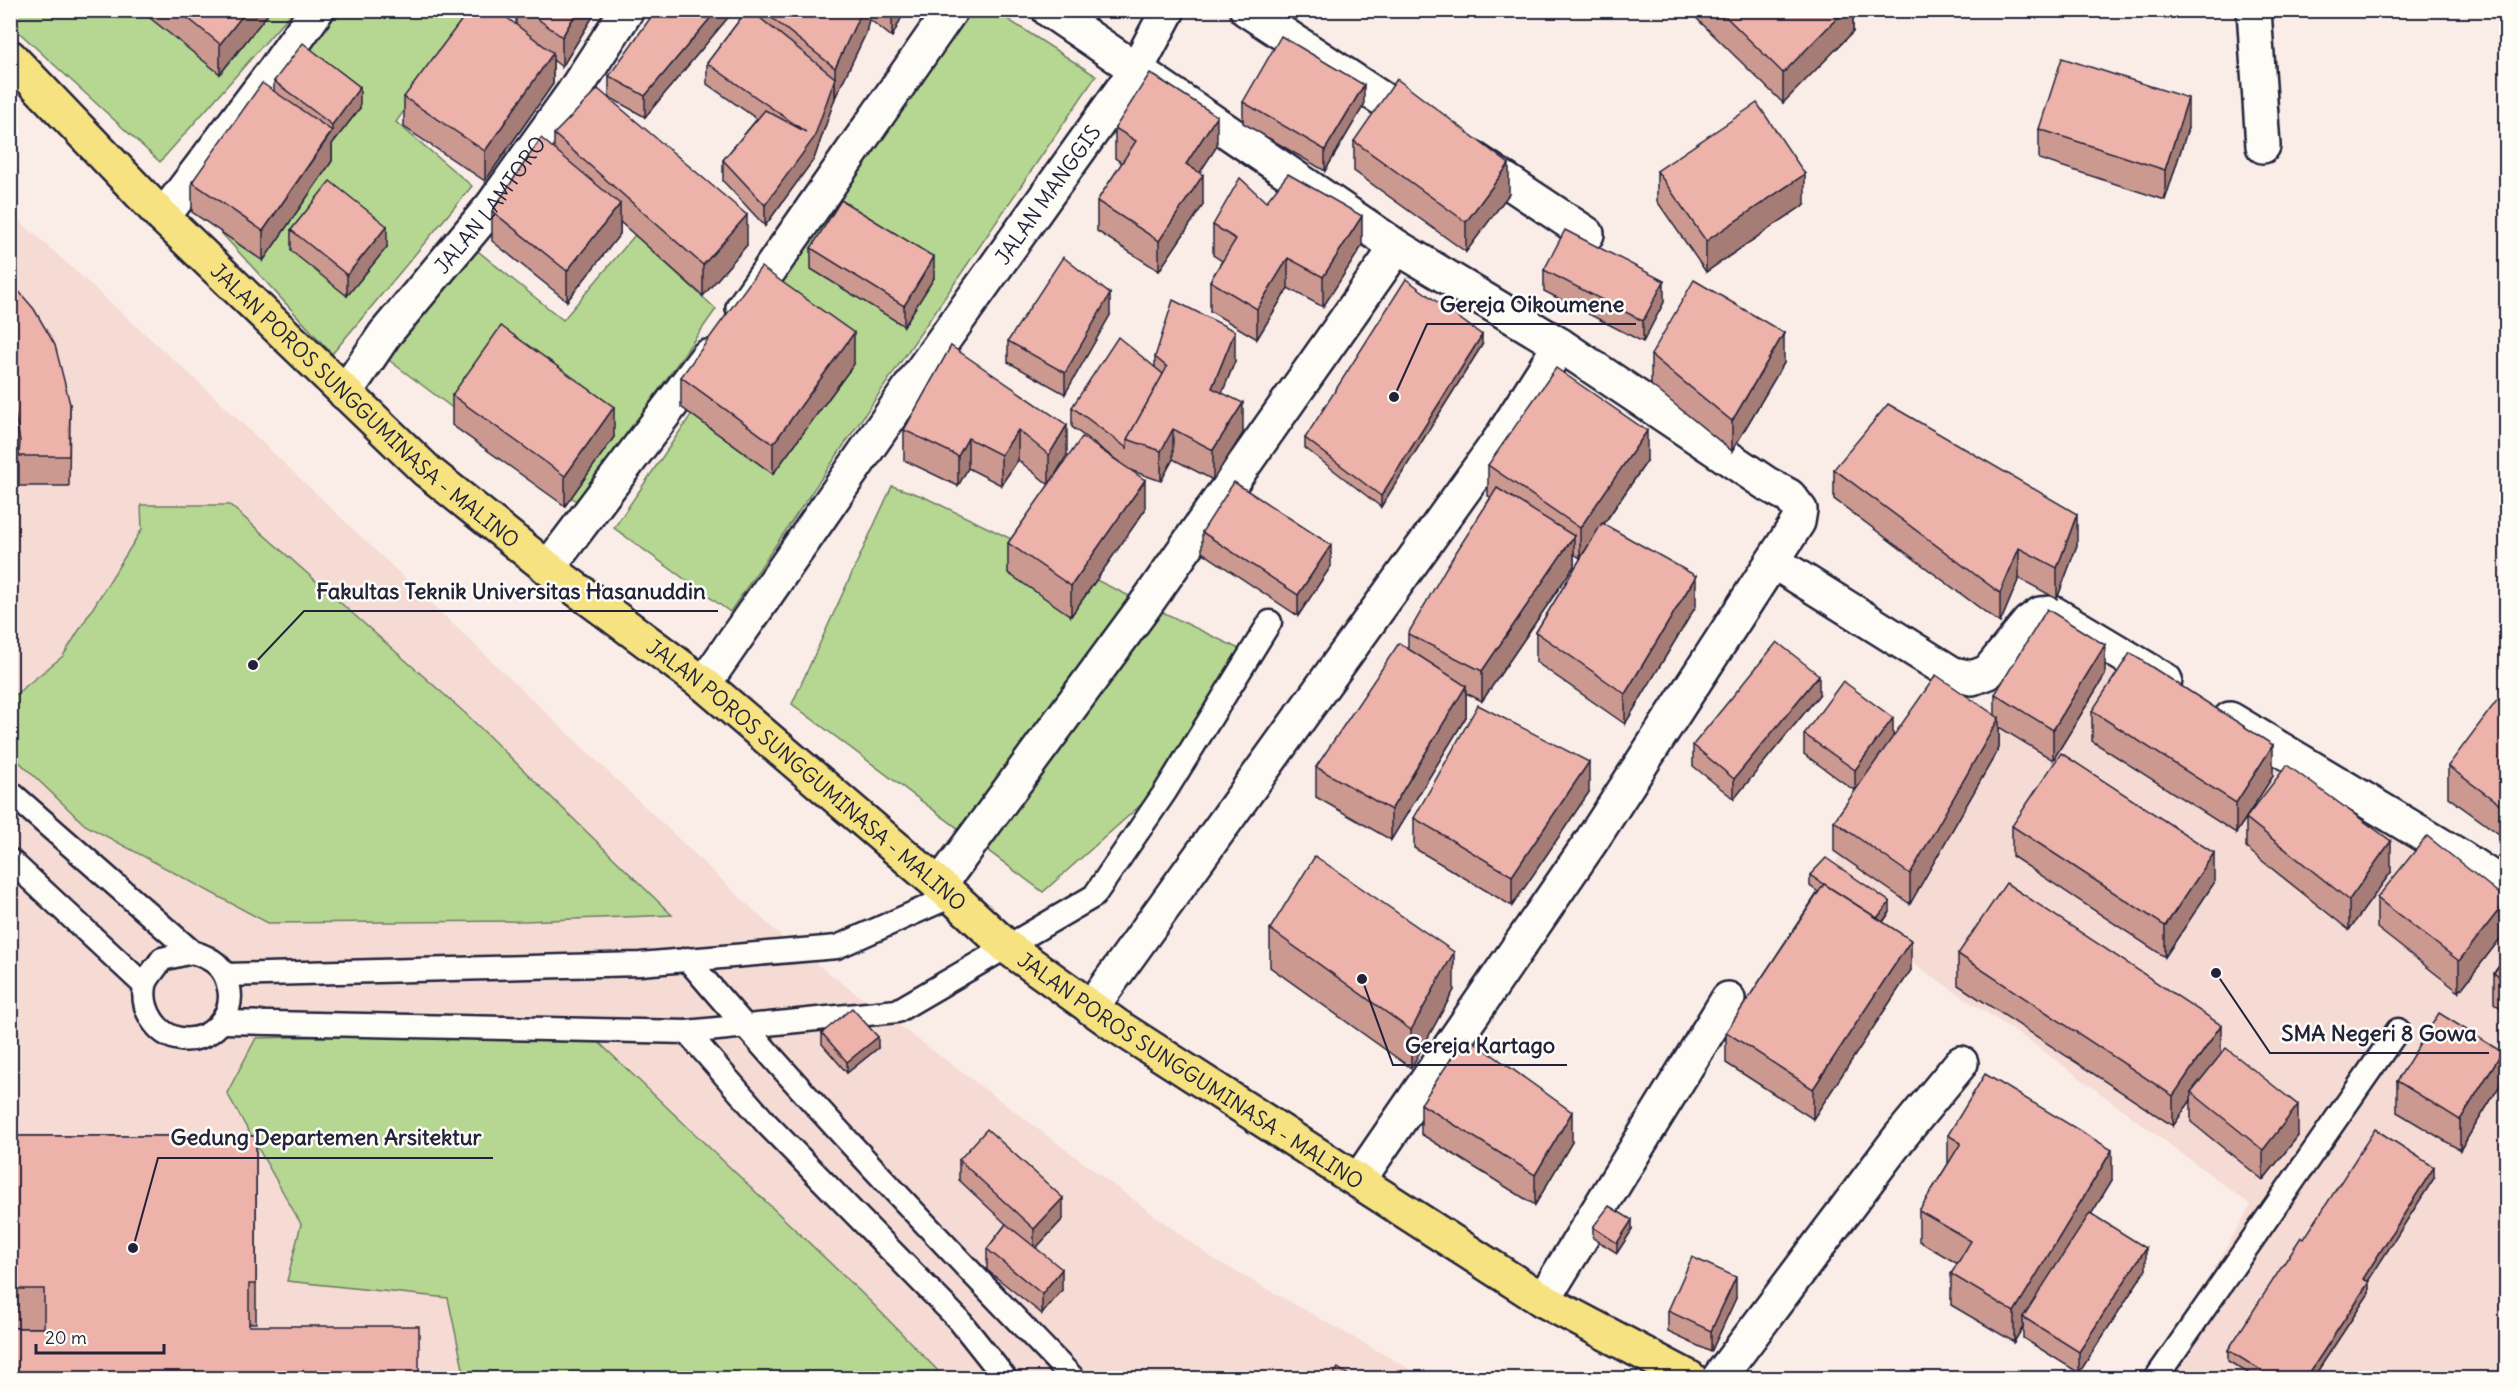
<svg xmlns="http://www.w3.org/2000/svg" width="2517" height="1389" viewBox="0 0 2517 1389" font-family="Delius,sans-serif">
<rect width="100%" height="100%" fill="#faede7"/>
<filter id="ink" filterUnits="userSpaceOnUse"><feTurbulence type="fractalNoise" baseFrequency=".0167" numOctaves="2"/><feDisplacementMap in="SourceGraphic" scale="12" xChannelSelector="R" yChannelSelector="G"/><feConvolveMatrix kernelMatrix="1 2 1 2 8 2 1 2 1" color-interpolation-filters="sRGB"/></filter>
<g filter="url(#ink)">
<g fill="#f6dbd4">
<path d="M10 212 204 387 788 943 1212 1258 1426 1378H11Z"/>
<path d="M2048 624 2506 888V1378H2151L2251 1205 2038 1047 1814 898 1943 685 1997 726Z"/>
</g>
<g fill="#b6d791" stroke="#6c7c66" stroke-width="1.5">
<path d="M10 11H293L160 162 11 25Z"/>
<path d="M326 11H476L396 122 472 186 332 354 192 201Z"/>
<path d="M966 11H995L1096 76 730 612 614 528Z"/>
<path d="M635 235 716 309 579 503 378 352 474 248 563 320Z"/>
<path d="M892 486 922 496 1260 659 1162 786 1043 892 792 704Z"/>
<path d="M141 505H230L465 713 672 915 524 921 268 923 85 825 11 754V698L63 656 142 529Z"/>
<path d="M586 1030 871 1302 945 1378H465L448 1298 287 1281 301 1224 227 1093 256 1038Z"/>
</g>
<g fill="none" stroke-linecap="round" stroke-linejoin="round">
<g stroke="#22223b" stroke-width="27">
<g id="lane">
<path d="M10 792 192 952C212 958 225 966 229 988 235 1016 210 1043 180 1039 156 1035 141 1009 145 986 146 978 157 967 162 959L192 952"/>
<path d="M10 860 144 985"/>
<path d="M687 959C810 1104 941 1242 1073 1378"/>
<path d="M227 975 640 964 837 947 952 896"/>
<path d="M223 1022 687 1032 897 1011 1094 896 1165 792 1270 622"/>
<path d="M687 1032 766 1123 959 1320 1005 1378"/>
<path d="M2156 1378 2398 1030"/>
</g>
</g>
<g stroke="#22223b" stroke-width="38">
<g id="street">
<path d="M1049 10 1397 247 1560 345 1767 484 1789 496 1800 510 1798 522 1592 840 1358 1181"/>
<path d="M1247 10 1420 124"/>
<path d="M2254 10 2263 146"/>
<path d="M1471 157 1587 234"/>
<path d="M163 217 273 72 317 10"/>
<path d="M743 308 951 10"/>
<path id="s1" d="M345 393 385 334 492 206 573 93 627 10"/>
<path d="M1774 562 1953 674 1972 678 1988 672 2029 622 2040 614 2053 613 2165 680"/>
<path d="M548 568 707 357"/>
<path id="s2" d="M704 684 920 373 1136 70 1168 10"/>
<path d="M2230 719 2459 856 2506 887"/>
<path d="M939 886 1141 611 1397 247"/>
<path d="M1091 1008 1499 441 1560 345"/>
<path d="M1543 1300 1728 999"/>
<path d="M1719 1378 1900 1137 1961 1063"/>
</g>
</g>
<g stroke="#22223b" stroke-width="38">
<g id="primary">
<path id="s3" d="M10 57 163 217 427 471 548 568 704 684 952 896 1007 947 1117 1026 1543 1300 1690 1378"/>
</g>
</g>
<use href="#lane" stroke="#fdfcf7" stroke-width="22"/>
<use href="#street" stroke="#fdfcf7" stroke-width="33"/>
<use href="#primary" stroke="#f7e281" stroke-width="33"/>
</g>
<g fill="#cc9991" stroke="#22223b" stroke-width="1.5">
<path d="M140 10H271L220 74Z"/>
<path d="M516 10H597L562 67 553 60V84L485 181 404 127V97L516 25Z"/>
<path d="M731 10V14L645 117 609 97V76Z"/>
<path d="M747 10H905L892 37 869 19 866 33 835 98 814 159 765 226 723 181V160L757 119 707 84V63Z"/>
<path d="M1688 10H1853V32L1783 103Z"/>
<path d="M274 81 360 108 332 144V161L263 261 192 212V182L274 91Z"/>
<path d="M1243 102 1364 105 1325 171 1243 123Z"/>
<path d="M1115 128 1217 146 1199 173 1203 205 1159 271 1097 231V201L1122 163 1115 158Z"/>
<path d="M2188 128 2165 200 2039 159V129Z"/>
<path d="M554 134 747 245 703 296 620 222V234L567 301 492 241V211L554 149Z"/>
<path d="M1354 141 1509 194 1466 252 1354 171Z"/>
<path d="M1657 171 1805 204 1706 272 1657 201Z"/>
<path d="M1266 202 1362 246 1323 307 1288 288 1257 339 1210 311V281L1222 261 1213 255V225Z"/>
<path d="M291 230 387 247 347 296 291 251Z"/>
<path d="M811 248 934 278 904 326 811 269Z"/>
<path d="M1544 270 1664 302 1643 342 1544 291Z"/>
<path d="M10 284 70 404 69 486H19V467L14 438 10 429Z"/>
<path d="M1110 315 1065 394 1008 362V341Z"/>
<path d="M1482 345 1381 507 1305 448V438Z"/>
<path d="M951 346 1067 455 1053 478 1119 462 1072 427V407L1155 367V357L1235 361 1222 393 1243 433 1213 480 1173 459 1161 481 1130 470 1145 510 1071 616 1008 573V543L1049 485 1018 460 1001 485 968 468 958 486 904 460V430Z"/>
<path d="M1651 355 1784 363 1732 451 1651 385Z"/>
<path d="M854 364 773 474 681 407V377Z"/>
<path d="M452 395 614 437 565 506 452 425Z"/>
<path d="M1647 461 1604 524 1696 606 1625 724 1536 662V632L1589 545 1580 558 1574 554V566L1482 701 1466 693V717L1391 840 1316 797V767L1408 649V634L1491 497 1488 496V465Z"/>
<path d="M1834 469 2077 545 2057 599 2019 578 2000 623 1834 499Z"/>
<path d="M1202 532 1331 566 1298 616 1202 552Z"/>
<path d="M2105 675 2053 760 1999 727V748L1910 904 1834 851V821L1869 772 1855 791 1804 754V734L1893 737 1995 715V694Z"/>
<path d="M1819 695 1734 799 1693 766V745Z"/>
<path d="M2506 705V839L2448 797V766Z"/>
<path d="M2092 711 2273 776 2247 816 2391 872 2349 930 2246 848V818L2236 833 2092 741Z"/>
<path d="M1589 792 1512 906 1414 848V818Z"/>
<path d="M2012 826 2214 883 2165 957 2012 856Z"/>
<path d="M1810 875 1890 912 1883 922 1911 970 1813 1119 1726 1063V1032L1818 892 1810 886Z"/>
<path d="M2377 898 2506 899V931L2459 992 2377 928Z"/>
<path d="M1270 929 1454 990 1411 1068 1270 967Z"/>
<path d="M1958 954 2220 1055 2298 1136 2263 1180 2191 1122V1100L2173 1126 1958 985Z"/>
<path d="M2506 956V1012L2494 1003V973Z"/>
<path d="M822 1033 878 1048 847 1073 822 1044Z"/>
<path d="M2397 1081 2502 1082 2460 1150 2397 1112Z"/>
<path d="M1421 1104 1572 1142 1535 1205 1421 1134Z"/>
<path d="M1948 1135 2112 1180 2091 1214 2146 1269 2079 1373 2023 1338V1327L2014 1342 1951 1305V1274L1958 1264 1919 1241V1211L1948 1164Z"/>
<path d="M10 1136H256V1323H249V1326L10 1328Z"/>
<path d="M959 1160 1063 1219 1036 1248 1062 1290 1042 1314 987 1270V1249L1006 1224 959 1180Z"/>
<path d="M2434 1178 2368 1281 2369 1293 2313 1378H2256L2228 1361V1350L2304 1239Z"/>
<path d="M1593 1227 1632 1230 1617 1253 1593 1238Z"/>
<path d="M1736 1298 1711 1352 1668 1332V1311Z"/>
</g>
<g fill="#a67d76" stroke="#22223b" stroke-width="1.5">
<path d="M247 10H271L220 74V44Z"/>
<path d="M578 10H597L562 67V37Z"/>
<path d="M717 10H731V14L645 117V96Z"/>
<path d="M862 10H869V19L866 33 835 98V68Z"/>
<path d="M892 10H905L892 37Z"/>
<path d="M1845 10H1853V32L1783 103V73Z"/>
<path d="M553 53V84L485 181V151Z"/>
<path d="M835 78V98L814 159 765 226V205Z"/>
<path d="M1364 85V105L1325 171V150Z"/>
<path d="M360 87V108L332 144V161L263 261V231L332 132V125Z"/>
<path d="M2188 98V128L2165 200V170Z"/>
<path d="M1217 116V146L1186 194V164Z"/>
<path d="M1509 164V194L1466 252V222Z"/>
<path d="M1805 174V204L1706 272V241Z"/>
<path d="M1203 175V205L1159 271V241Z"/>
<path d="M620 204V234L567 301V271Z"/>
<path d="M747 215V245L703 296V265Z"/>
<path d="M1362 216V246L1323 307V277Z"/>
<path d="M387 226V247L347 296V275Z"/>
<path d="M934 257V278L904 326V306Z"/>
<path d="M1288 258V288L1257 339V309Z"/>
<path d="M1664 281V302L1643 342V321Z"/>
<path d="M1110 294V315L1065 394V373Z"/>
<path d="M1235 331V361L1212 418V388Z"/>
<path d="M854 333V364L773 474V444Z"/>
<path d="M1784 333V363L1732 451V421Z"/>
<path d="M1482 335V345L1381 507V496Z"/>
<path d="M1243 403V433L1213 480V450Z"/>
<path d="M614 407V437L565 506V476Z"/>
<path d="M1067 425V455L1049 485V455Z"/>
<path d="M1173 429V459L1161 481V451Z"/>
<path d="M1018 430V460L1001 485V455Z"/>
<path d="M1647 431V461L1580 558V528Z"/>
<path d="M968 438V468L958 486V456Z"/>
<path d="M1145 480V510L1071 616V586Z"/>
<path d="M2077 514V545L2057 599V568Z"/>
<path d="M1574 536V566L1482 701V671Z"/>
<path d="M1331 545V566L1298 616V595Z"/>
<path d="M2019 548V578L2000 623V593Z"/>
<path d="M1696 576V606L1625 724V694Z"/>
<path d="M2105 645V675L2053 760V730Z"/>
<path d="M1819 675V695L1734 799V779Z"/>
<path d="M1466 686V717L1391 840V810Z"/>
<path d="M1893 718V738L1855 791V770Z"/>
<path d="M1999 718V748L1910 904V874Z"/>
<path d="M2273 745V776L2236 833V803Z"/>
<path d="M1589 762V792L1512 906V876Z"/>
<path d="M2391 841V872L2349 930V900Z"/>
<path d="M2214 853V883L2165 957V926Z"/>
<path d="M2506 901V931L2459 992V961Z"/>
<path d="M1890 902V912L1874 933V922Z"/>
<path d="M1911 940V970L1813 1119V1089Z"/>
<path d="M1454 952V990L1411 1068V1030Z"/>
<path d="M2221 1025V1055L2191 1092V1100L2173 1126V1096Z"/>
<path d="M878 1037V1048L847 1073V1062Z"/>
<path d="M2502 1052V1082L2460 1150V1120Z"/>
<path d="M2298 1105V1136L2263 1180V1150Z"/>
<path d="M1572 1112V1142L1535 1205V1175Z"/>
<path d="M2112 1150V1180L2027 1320 2023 1317V1327L2014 1342V1312Z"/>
<path d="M2434 1167V1178L2363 1289V1279Z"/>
<path d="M1063 1198V1219L1034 1250V1229Z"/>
<path d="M1632 1220V1230L1617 1253V1243Z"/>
<path d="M2146 1248V1269L2079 1373V1352Z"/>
<path d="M1062 1269V1290L1042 1314V1294Z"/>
<path d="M1736 1277V1298L1711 1352V1331Z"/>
<path d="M2369 1282V1293L2313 1378H2306Z"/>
</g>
<g fill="#edb2a9" stroke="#22223b" stroke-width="1.5">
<path d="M178 10H247L220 44Z"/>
<path d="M469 10H497L553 53 485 151 404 97Z"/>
<path d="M526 10H578L562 37Z"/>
<path d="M656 10H717L645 96 609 76Z"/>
<path d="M747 10H750L835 78 814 138 765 205 723 160 765 110 806 132 707 63Z"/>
<path d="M762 10H862L835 68Z"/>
<path d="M1719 10H1845L1783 73Z"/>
<path d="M1281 36 1364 85 1325 150 1243 102Z"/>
<path d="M303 43 360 87 332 125 274 81Z"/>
<path d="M2062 58 2188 98 2165 170 2039 129Z"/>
<path d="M1150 73 1217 116 1186 164 1203 175 1159 241 1097 201 1136 141 1115 128Z"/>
<path d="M1397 79 1509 164 1466 222 1354 141Z"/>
<path d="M262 83 332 131 263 231 192 182Z"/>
<path d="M598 89 747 215 703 265 554 134Z"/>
<path d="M1757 103 1805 174 1706 241 1657 171Z"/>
<path d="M541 138 620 204 567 271 492 211Z"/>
<path d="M1288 174 1362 216 1323 277 1288 258 1257 309 1210 281 1236 239 1213 225 1240 178 1266 202Z"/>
<path d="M330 181 387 226 347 275 291 230Z"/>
<path d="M841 200 934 257 904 306 811 248Z"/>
<path d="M1565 230 1664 281 1643 321 1544 270Z"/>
<path d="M1063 257 1110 294 1065 373 1008 341Z"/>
<path d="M761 267 854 333 773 444 681 377Z"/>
<path d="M1406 279 1482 335 1381 496 1305 438Z"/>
<path d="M1694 280 1784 333 1732 421 1651 355Z"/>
<path d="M10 284 16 288 34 309 55 345 70 404 69 456H19L20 441 14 408 10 399Z"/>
<path d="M1173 300 1235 331 1212 388 1243 403 1213 450 1173 429 1161 451 1127 439 1167 367 1155 357Z"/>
<path d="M501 326 614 407 565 476 452 395Z"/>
<path d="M1118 337 1163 374 1127 439V448L1072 407Z"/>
<path d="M951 346 1067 425 1049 455 1018 430 1001 455 968 438 958 456 904 430Z"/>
<path d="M1556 368 1647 431 1580 528 1488 465Z"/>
<path d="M1888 404 2077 514 2057 568 2019 548 2000 593 1834 469Z"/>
<path d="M1082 437 1145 480 1071 586 1008 543Z"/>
<path d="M1234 482 1331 545 1298 595 1202 532Z"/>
<path d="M1497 488 1574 536 1482 671 1408 634 1446 568Z"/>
<path d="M1602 523 1696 576 1625 694 1536 632Z"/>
<path d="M2047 609 2105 645 2053 730 1995 694Z"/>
<path d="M1777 642 1819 675 1734 779 1693 745Z"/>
<path d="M1399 643 1466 686 1391 810 1316 767Z"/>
<path d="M2130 653 2273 745 2236 803 2092 711Z"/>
<path d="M1936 675 1999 718 1910 874 1834 821Z"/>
<path d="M1843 681 1893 718 1855 770 1804 734Z"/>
<path d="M2498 699 2506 705V809L2448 766Z"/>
<path d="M1478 705 1589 762 1512 876 1414 818Z"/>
<path d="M2061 753 2214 853 2165 926 2012 826Z"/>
<path d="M2287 765 2391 841 2349 900 2246 818Z"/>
<path d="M2427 836 2506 899V901L2459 961 2377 898Z"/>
<path d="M1315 856 1454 952 1411 1030 1270 929Z"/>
<path d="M1826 858 1890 902 1877 918 1824 884H1823L1810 875Z"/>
<path d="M2006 883 2221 1025 2173 1096 1958 954Z"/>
<path d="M1824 884 1911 940 1813 1089 1726 1032Z"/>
<path d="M2506 956V982L2494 973Z"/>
<path d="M852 1008 878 1037 847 1062 822 1033Z"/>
<path d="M2439 1013 2502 1052 2460 1120 2397 1081Z"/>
<path d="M1466 1036 1572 1112 1535 1175 1421 1104Z"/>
<path d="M2226 1048 2298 1105 2263 1150 2191 1092Z"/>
<path d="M1985 1074 2112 1150 2014 1312 1951 1274 1971 1241 1919 1211 1961 1143 1948 1135Z"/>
<path d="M987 1129 1063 1198 1034 1229 959 1160Z"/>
<path d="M2375 1129 2434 1167 2363 1279 2369 1282 2306 1378H2273L2228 1350 2301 1237 2304 1239Z"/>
<path d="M10 1136H256V1284H249V1326H419V1378H10V1328H44V1289H10Z"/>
<path d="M1609 1206 1632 1220 1617 1243 1593 1227Z"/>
<path d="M2090 1213 2146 1248 2079 1352 2023 1317Z"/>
<path d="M1006 1224 1062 1269 1042 1294 987 1249Z"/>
<path d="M1692 1257 1736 1277 1711 1331 1668 1311Z"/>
<path d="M1338 1368 1353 1378H1331Z"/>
<path d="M2220 1371 2231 1378H2215Z"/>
</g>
</g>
<g text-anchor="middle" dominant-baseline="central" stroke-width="5" stroke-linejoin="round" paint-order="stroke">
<g font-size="21" fill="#22223b" stroke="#fdfcf7">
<text stroke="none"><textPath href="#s2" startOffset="598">JALAN MANGGIS</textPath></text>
<text stroke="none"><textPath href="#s1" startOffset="238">JALAN LAMTORO</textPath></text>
<text stroke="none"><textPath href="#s3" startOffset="498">JALAN POROS SUNGGUMINASA - MALINO</textPath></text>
<text stroke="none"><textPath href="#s3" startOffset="1074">JALAN POROS SUNGGUMINASA - MALINO</textPath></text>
<text stroke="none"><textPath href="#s3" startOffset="1560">JALAN POROS SUNGGUMINASA - MALINO</textPath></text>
</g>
</g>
<path fill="none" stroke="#22223b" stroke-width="2" d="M1394 397L1427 324H1636M253 665L304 611H718M2216 973L2270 1053H2489M1362 979L1393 1065H1567M133 1248L158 1158H493"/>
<g fill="#22223b" stroke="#fdfcf7" stroke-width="2">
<circle cx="1394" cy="397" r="6"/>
<circle cx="253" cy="665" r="6"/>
<circle cx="2216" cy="973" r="6"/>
<circle cx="1362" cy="979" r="6"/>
<circle cx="133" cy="1248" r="6"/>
</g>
<g font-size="22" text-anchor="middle" font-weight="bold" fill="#22223b" stroke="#fdfcf7" stroke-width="5" stroke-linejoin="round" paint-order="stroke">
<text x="1532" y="312">Gereja Oikoumene</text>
<text x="511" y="599">Fakultas Teknik Universitas Hasanuddin</text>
<text x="2379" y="1041">SMA Negeri 8 Gowa</text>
<text x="1480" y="1053">Gereja Kartago</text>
<text x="326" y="1145">Gedung Departemen Arsitektur</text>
</g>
<rect width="2517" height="1389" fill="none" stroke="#fdfcf7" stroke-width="36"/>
<rect x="18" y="18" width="2481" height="1353" fill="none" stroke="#22223b" stroke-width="2" filter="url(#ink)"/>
<path d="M36 1344v9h128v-9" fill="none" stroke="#22223b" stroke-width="3"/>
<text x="45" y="1344" font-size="18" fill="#22223b" stroke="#fdfcf7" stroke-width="4.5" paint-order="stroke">20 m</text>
</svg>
